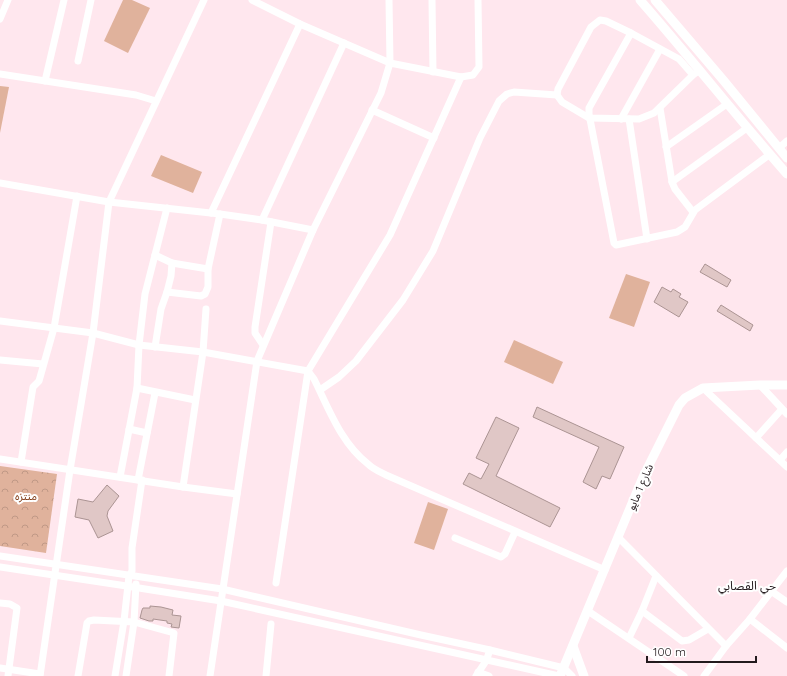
<svg xmlns="http://www.w3.org/2000/svg" width="787" height="676" viewBox="0 0 787 676" font-family="Quicksand,'Noto Sans Arabic',sans-serif">
<defs>
<pattern id="park-crowns" width="20" height="18" patternUnits="userSpaceOnUse"><rect width="20" height="18" fill="#e0b29c"/><path d="M2 6a3 3 0 1 1 6 0M12 15a3 3 0 1 1 6 0" fill="none" stroke="#c09886"/></pattern>
</defs>
<rect width="100%" height="100%" fill="#ffe7ee"/>
<path fill="url(#park-crowns)" d="M0 466 57 474 46 553 0 546Z"/>
<g fill="#e0b29c">
<path d="M123 0H132L150 8 128 53 104 41Z"/>
<path d="M0 86 9 87 0 133Z"/>
<path d="M161 155 202 172 193 193 151 176Z"/>
<path d="M626 274 650 282 634 327 609 318Z"/>
<path d="M514 340 563 362 553 384 504 362Z"/>
<path d="M428 502 448 509 434 550 414 543Z"/>
</g>
<g fill="#e0c7c6" stroke="#ab9493">
<path d="M705 264 731 280 727 287 700 272Z"/>
<path d="M662 287 671 292 673 289 681 294 679 297 688 302 679 317 654 302Z"/>
<path d="M721 305 753 325 750 331 717 311Z"/>
<path d="M537 407 624 447 610 479 602 476 596 489 583 482 599 447 533 417Z"/>
<path d="M496 417 519 428 496 476 560 508 550 527 463 484 469 473 481 479 489 464 476 458Z"/>
<path d="M107 485 119 496 108 511 107 516 113 531 98 538 89 520 75 517 78 499 93 502Z"/>
<path d="M150 606 161 607 173 610 172 615 181 616 179 628 171 627 172 624 167 623V621L153 619V621H149L140 618 142 610 143 608H150Z"/>
</g>
<g fill="none" stroke-linecap="round" stroke-linejoin="round">
<g stroke="#fff" stroke-width="7">
<path d="M252 0 300 24 390 63 461 77 390 235 308 371 314 379C329 409 341 443 368 464 373 469 380 472 386 475L605 570"/>
<path d="M432 0 433 72"/>
<path d="M0 19 8 0"/>
<path d="M631 33 589 108V114L614 243 616 245 677 232 685 227 695 210 769 155"/>
<path d="M78 61 91 0"/>
<path d="M0 74 136 95 156 101"/>
<path d="M693 75 679 59 631 33 606 21 600 20 591 27 558 89 557 95 562 102 589 118 639 119 654 113 693 75 700 70"/>
<path d="M461 77 473 75 479 67 478 0"/>
<path d="M45 81 64 0"/>
<path d="M660 108 672 182 675 189 693 212"/>
<path d="M372 110 434 138"/>
<path d="M621 119 660 49"/>
<path d="M629 119 647 239"/>
<path d="M666 147 727 104"/>
<path d="M779 148 787 141"/>
<path d="M672 182 747 128"/>
<path d="M0 183 109 202 220 214 262 220 313 230"/>
<path d="M211 213 300 24"/>
<path d="M262 220 344 43"/>
<path d="M155 255 172 263 208 269"/>
<path d="M167 292 201 296 205 294 208 287V269L220 214"/>
<path d="M0 321 93 333 139 345 203 352 308 371 276 583"/>
<path d="M263 345 255 333V327L271 222"/>
<path d="M155 347 161 309 167 292 171 276 172 263"/>
<path d="M0 360 43 364"/>
<path d="M760 385 787 414"/>
<path d="M137 388 195 400"/>
<path d="M703 388 787 467"/>
<path d="M320 390 339 377 356 361 403 300 433 251 480 138 499 101 507 94 514 92 557 95"/>
<path d="M129 429 147 433"/>
<path d="M756 438 782 409"/>
<path d="M0 459 183 487 237 494"/>
<path d="M780 460 787 452"/>
<path d="M21 462 33 387 39 381 54 328 77 196"/>
<path d="M120 477 137 388 139 345 145 294 167 208"/>
<path d="M138 480 155 393"/>
<path d="M183 487 203 352 206 309"/>
<path d="M455 538 501 557 505 554 515 532"/>
<path d="M619 538 726 646"/>
<path d="M0 556 222 589 421 635 490 650 564 668 572 676"/>
<path d="M0 567 120 585 221 601 559 676"/>
<path d="M771 591 787 602"/>
<path d="M0 603 10 604 17 608 8 676"/>
<path d="M588 611 684 676"/>
<path d="M642 611 682 641 689 640 708 629"/>
<path d="M750 619 787 648"/>
<path d="M629 638 642 611 656 576"/>
<path d="M0 668 40 674"/>
<path d="M478 672 489 676"/>
<path d="M40 676 70 470 93 333 109 202 204 0"/>
<path d="M78 676 87 623 89 621 94 620 134 622 174 633 169 676"/>
<path d="M115 676 124 621 129 576 132 571V548L142 480"/>
<path d="M126 676 134 622 136 584"/>
<path d="M210 676 257 361 313 230 381 93 390 63 389 0"/>
<path d="M266 676 271 624"/>
<path d="M476 676 486 661 490 650"/>
<path d="M704 676 726 646 750 619 787 571"/>
</g>
<g stroke="#fff" stroke-width="9">
<path d="M640 0C690 57 737 117 787 174"/>
<path d="M655 0 724 81 787 158"/>
<path d="M573 646 584 676"/>
<path d="M560 676 643 477 679 405 685 398 703 388 760 385H787"/>
</g>
</g>
<g text-anchor="middle" dominant-baseline="central" stroke-width="4" stroke-linejoin="round" paint-order="stroke">
<g font-size="11" fill="#231a1d" stroke="#fff">
<text transform="translate(640 487) rotate(-67)">شارع 1 مايو</text>
</g>
<g font-size="11" fill="#803b16" stroke="#fff">
<text x="26" y="496">منتزه</text>
</g>
<g font-size="12" fill="#231a1d" stroke="#fff">
<text x="747" y="585">حي القصابي</text>
</g>
</g>
<path d="M647 656v6h109v-6" fill="none" stroke="#231a1d" stroke-width="2"/>
<text x="653" y="656" font-size="12" fill="#231a1d" stroke="#ffffff" stroke-width="3" paint-order="stroke">100 m</text>
</svg>
